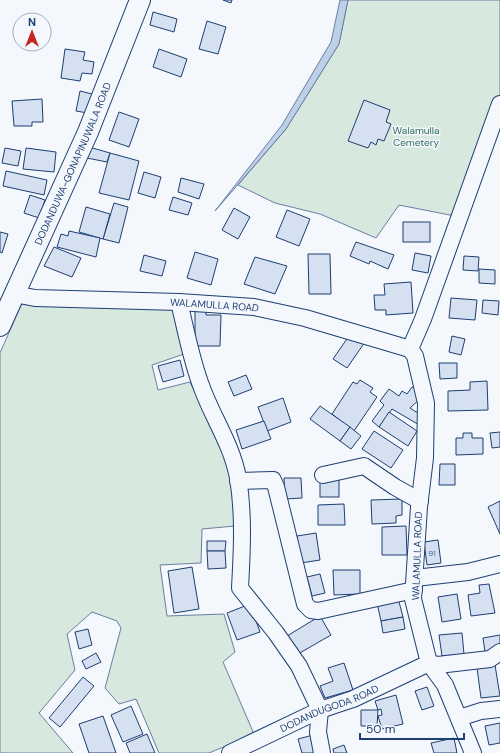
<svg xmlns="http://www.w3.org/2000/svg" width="500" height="753" viewBox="0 0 500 753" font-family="'DM Sans',sans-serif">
<rect width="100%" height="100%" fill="#f4f7fb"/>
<g fill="#d7e8df" stroke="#687fa3">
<path d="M348 0H500V104L460 217 399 205 376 238 320 214 275 203 238 185 286 129 339 44Z"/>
<path d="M23 301 173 305 184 354 152 365 158 390 190 382 220 443 233 482 235 526 202 529 201 563 160 565 167 616 224 614 235 652 223 662 254 734 209 753H159L136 699 119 704 105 688 121 628 117 621 92 612 67 634 75 670 39 713 73 753H0V353Z"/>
</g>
<path fill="#bed0e5" stroke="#687fa3" d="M340 0H348L339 44 286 129 215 211 282 125 331 42Z"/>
<g fill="#d5e0f0" stroke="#1d3f73">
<path d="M223 0H232L231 3Z"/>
<path d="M153 12 177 19 174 32 150 25Z"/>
<path d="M207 21 226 27 218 54 199 49Z"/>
<path d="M65 49 85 52 83 60 94 62 92 74 82 73 80 81 61 78Z"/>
<path d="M159 49 187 59 181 77 153 67Z"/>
<path d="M80 91 92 94 88 113 76 111Z"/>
<path d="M42 99 43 122H32V126H14L12 101Z"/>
<path d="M364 100 390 110 386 122 391 124 384 141 378 139 376 145 371 142 368 148 348 141Z"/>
<path d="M119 112 139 119 129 147 109 140Z"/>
<path d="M89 147 110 153 107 162 87 158Z"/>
<path d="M5 148 21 151 18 166 2 163Z"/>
<path d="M26 148 56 152 54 172 23 169Z"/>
<path d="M110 153 139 161 129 200 99 193Z"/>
<path d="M6 171 47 180 44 195 3 186Z"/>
<path d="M144 172 161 177 155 198 138 193Z"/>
<path d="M181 178 204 184 199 199 178 192Z"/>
<path d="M30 195 45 200 39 218 24 213Z"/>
<path d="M173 197 192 203 188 215 169 210Z"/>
<path d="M114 203 128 207 119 243 103 239Z"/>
<path d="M86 207 110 214 103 239 79 232Z"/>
<path d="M234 208 250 217 238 239 222 230Z"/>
<path d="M287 210 310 219 299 246 276 237Z"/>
<rect x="403" y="222" width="27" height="20"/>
<path d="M69 231 100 238 96 257 57 247 61 234 68 236Z"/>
<path d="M0 232 8 234 2 253 0 252Z"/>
<path d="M356 242 394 255 388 269 370 261 369 264 350 256Z"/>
<path d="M54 247 81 258 72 277 44 266Z"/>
<path d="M195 252 218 259 211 285 187 278Z"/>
<path d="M415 253 431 256 428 273 412 270Z"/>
<path d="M308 254H330L331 294H309Z"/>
<path d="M144 255 166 261 162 276 140 271Z"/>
<path d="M464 256 479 257 478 271 463 270Z"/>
<path d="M255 257 287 266 275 294 244 284Z"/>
<path d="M479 269 495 270V284L479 283Z"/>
<path d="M411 282 413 313 386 315V310H375L374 295H385L384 284Z"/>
<path d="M451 298 477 300 475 320 449 318Z"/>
<path d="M483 300 499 301 498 315 482 313Z"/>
<path d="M195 311H206V315H221L220 346H195Z"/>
<path d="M351 333 365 342 347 368 333 359Z"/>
<path d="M452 336 465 339 461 355 449 352Z"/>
<path d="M180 360 184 376 163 382 158 366Z"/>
<path d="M439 363H457V378L440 379Z"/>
<path d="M246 375 252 389 234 396 228 382Z"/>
<path d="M360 380 373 388 370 392 377 397 354 431 332 414 353 382 357 384Z"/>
<path d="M487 381 488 410 448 411V391L470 390V382Z"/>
<path d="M412 387 420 389 421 398 410 408 421 415V426L392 409 379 427 372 421 384 405 380 401 389 389 399 396 402 391 407 394Z"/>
<path d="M283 398 291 422 267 431 258 407Z"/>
<path d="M320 406 350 427 340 441 310 419Z"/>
<path d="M389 412 417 431 408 446 379 427Z"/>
<path d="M264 421 271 439 242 449 236 430Z"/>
<path d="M350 427 361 436 351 449 340 441Z"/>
<path d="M374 431 403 450 391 468 362 449Z"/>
<path d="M500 432V447L492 448 490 433Z"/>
<path d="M463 433H472V438H483V454L456 455V438H463Z"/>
<path d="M440 464H455V485H439Z"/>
<rect x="320" y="477" width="19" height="20"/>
<path d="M284 478H301L302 498 285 499Z"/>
<path d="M402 499V515L396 516V523L372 524 371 500Z"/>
<path d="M500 501V534L488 507Z"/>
<path d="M344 504 345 525H318V505Z"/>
<path d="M406 526 407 555H382V527Z"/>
<path d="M316 533 320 560 301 563 297 536Z"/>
<path d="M438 540 441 563 427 565 424 542Z"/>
<path d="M207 541H226L225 551H207Z"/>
<path d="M207 551H225L226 568 208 569Z"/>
<path d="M192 567 199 609 174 613 168 571Z"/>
<path d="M333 570H360V594L334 595Z"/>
<path d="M320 574 325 593 312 596 307 577Z"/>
<path d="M489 584 495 613 471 616 468 595 480 593 479 585Z"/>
<path d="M457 594 461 619 442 622 438 597Z"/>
<path d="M398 598 403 617 381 621 377 603Z"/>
<path d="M250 604 260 632 237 640 227 613Z"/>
<path d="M320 616 331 635 298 654 287 636Z"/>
<path d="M403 617 405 629 383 633 381 621Z"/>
<path d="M88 629 92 645 79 649 75 632Z"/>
<path d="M462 633 464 654 442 656 439 635Z"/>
<path d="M500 635V649L485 652 483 638Z"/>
<path d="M96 653 101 662 86 669 82 661Z"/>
<path d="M344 663 353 690 325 698 320 686 333 681 328 668Z"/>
<path d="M495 665 500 696 481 698 477 668Z"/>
<path d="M83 677 94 686 60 727 49 718Z"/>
<path d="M427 687 434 706 422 710 415 691Z"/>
<path d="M396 695 403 724 382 729 378 716 382 715 381 709 378 710 375 701Z"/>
<path d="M131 706 143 734 123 742 111 715Z"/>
<path d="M361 710H378L377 726H361Z"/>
<path d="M103 716 116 753H89L79 724Z"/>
<path d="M500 723V743L489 745 485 726Z"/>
<path d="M147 734 155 753H130L126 743Z"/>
<path d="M313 735 318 753H302L298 739Z"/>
<path d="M454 738 457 753H434L431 743Z"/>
<path d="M344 745 347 753H334L333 749Z"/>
</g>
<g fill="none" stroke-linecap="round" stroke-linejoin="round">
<g stroke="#1d3f73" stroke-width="18">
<g id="minor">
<path id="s1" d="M14 294 35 298 179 302 254 307 305 318 410 349"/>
<path d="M179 302C186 330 191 360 202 388 213 418 232 445 238 478 244 514 242 551 240 588L276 633 299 666 320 710 318 732 322 753"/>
<path d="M323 475 364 466 395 487 420 501"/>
<path d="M238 481 273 480 276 487 305 604 311 610 318 611 414 590"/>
<path d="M415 578 468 572 500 564"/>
<path d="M459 718 481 711 500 709"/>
<path id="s2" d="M230 753 320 710 353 699 429 663 438 665 490 659 500 652"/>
<path d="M473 753 445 685 429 663 413 599 419 507 425 458 426 403 415 356 410 349 423 319 500 104"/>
</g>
</g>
<g stroke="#1d3f73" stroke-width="22">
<g id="major">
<path id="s3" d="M0 326 88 132 140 0"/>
</g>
</g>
<use href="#minor" stroke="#f4f7fb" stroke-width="16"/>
<use href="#major" stroke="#f4f7fb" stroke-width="20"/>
</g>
<g text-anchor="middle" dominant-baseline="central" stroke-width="3" stroke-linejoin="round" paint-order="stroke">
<g font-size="8" fill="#4b6792">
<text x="432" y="553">91</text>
</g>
<g font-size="10" fill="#2c6c60" stroke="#f4f7fb">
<text x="416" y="130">Walamulla<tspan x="416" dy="12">Cemetery</tspan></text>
</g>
<g font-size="10" fill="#1d3f73" stroke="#f4f7fb">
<text stroke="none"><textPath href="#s3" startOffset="178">DODANDUWA-GONAPINUWALA ROAD</textPath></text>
<text stroke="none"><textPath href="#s1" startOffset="201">WALAMULLA ROAD</textPath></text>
<text transform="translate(417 556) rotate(-88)">WALAMULLA ROAD</text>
<text stroke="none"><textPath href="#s2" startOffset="109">DODANDUGODA ROAD</textPath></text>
</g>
</g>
<g transform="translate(32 32)"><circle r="19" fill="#f4f7fb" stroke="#9eadc5"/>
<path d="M0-3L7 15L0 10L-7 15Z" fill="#c62828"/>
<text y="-6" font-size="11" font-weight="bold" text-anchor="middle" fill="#1d3f73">N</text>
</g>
<path d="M360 733v6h104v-6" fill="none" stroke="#1d3f73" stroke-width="2"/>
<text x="366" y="733" font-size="12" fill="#1d3f73" stroke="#f4f7fb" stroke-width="3" paint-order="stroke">50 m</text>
</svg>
